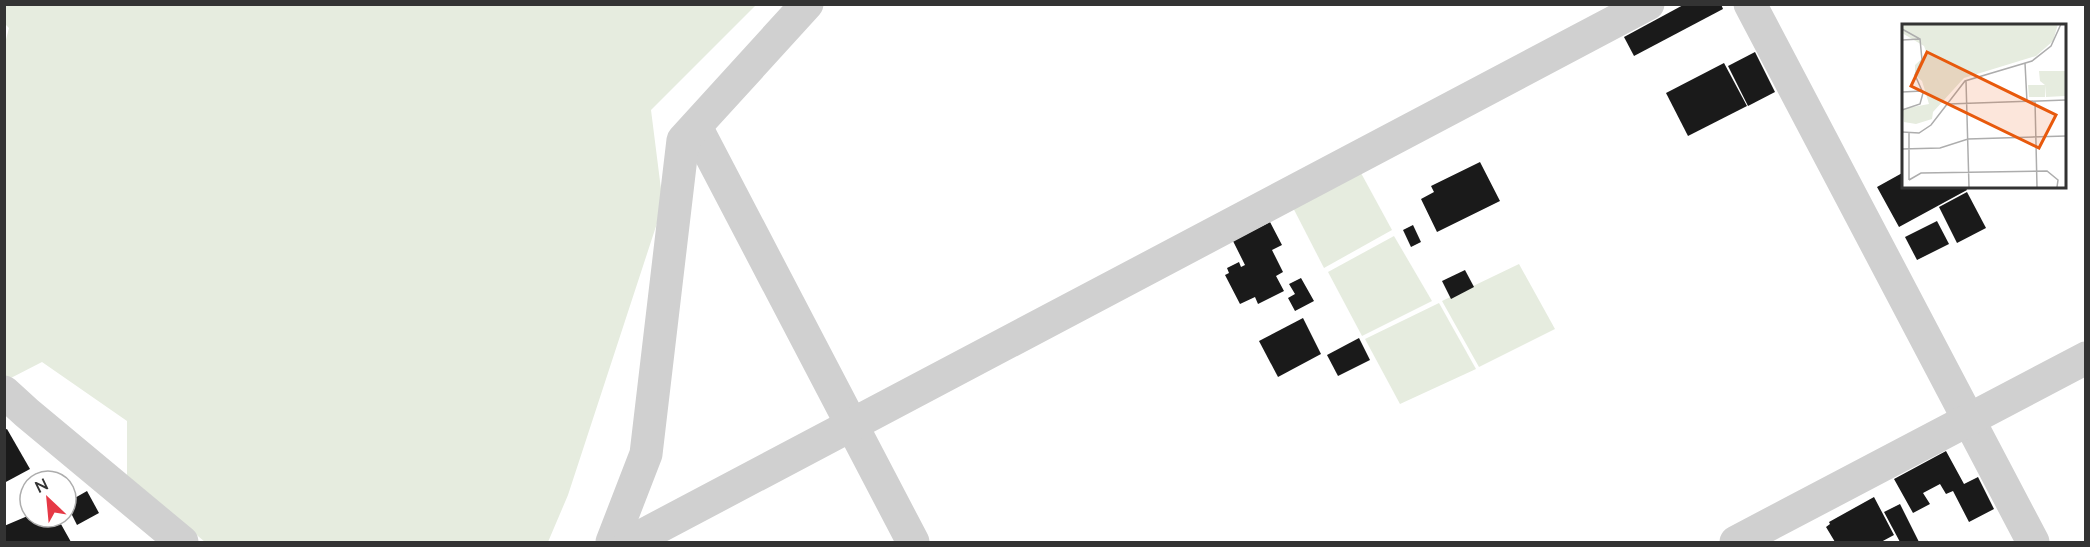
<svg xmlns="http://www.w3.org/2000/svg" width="2090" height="547" viewBox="0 0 2090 547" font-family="Lato,sans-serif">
<rect width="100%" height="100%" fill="#fff"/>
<g fill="#e6ecdf">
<path d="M5 5H756L651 110 663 205 568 495 548 542H205L127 476V421L42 362 5 381 4 47 9 28 5 24Z"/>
<path d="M1355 162 1392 230 1324 268 1287 196Z"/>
<path d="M1394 236 1432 301 1362 336 1328 272Z"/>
<path d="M1519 264 1555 329 1479 367 1442 301Z"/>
<path d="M1439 303 1476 369 1400 404 1365 339Z"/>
</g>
<g fill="#1a1a1a">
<path d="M1685 4H1721L1723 9 1634 56 1624 37Z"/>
<path d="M1755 52 1775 92 1748 106 1728 66Z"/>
<path d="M1724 63 1747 106 1688 136 1666 93Z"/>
<path d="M1480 162 1500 201 1437 232 1421 199 1434 192 1431 186Z"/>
<path d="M1904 172V186H1965L1967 190 1899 227 1877 187Z"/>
<path d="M1967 192 1986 228 1957 243 1939 207Z"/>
<path d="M1937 221 1949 244 1917 260 1905 237Z"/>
<path d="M1270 222 1282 245 1272 250 1283 272 1276 276 1284 291 1258 304 1255 297 1240 304 1225 275 1229 273 1227 268 1239 262 1241 267 1245 265 1233 241Z"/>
<path d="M1413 225 1421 242 1411 247 1403 230Z"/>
<path d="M1465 270 1474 287 1451 299 1442 281Z"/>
<path d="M1301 278 1314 301 1295 311 1288 298 1295 294 1289 284Z"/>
<path d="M1303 318 1321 354 1278 377 1259 341Z"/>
<path d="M1359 338 1370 360 1338 376 1327 355Z"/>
<path d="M7 429 30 469 4 483V430Z"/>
<path d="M1946 451 1964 484 1978 477 1994 509 1969 522 1953 491 1946 494 1940 484 1923 493 1930 504 1913 513 1894 479Z"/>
<path d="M87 491 99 513 77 525 66 503Z"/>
<path d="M1874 497 1894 535 1881 542H1835L1826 527 1830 524 1829 522Z"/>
<path d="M1900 504 1919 542H1900L1884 512Z"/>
<path d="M30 515V517H57L71 542H4V526Z"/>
</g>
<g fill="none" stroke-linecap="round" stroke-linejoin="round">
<g stroke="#d0d0d0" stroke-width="33">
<path d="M1750 4 2033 542"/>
<path d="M696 127 913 542"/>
<path d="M4 392 27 413 182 542"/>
<path d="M612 542 646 454 683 140 807 4"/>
<path d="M630 542 1648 4"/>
<path d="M1736 542 2086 358"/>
</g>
</g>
<g transform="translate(1902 24)">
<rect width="164" height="164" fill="#fff"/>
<path d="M0 0H156L151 17 134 32 62 54 31 88 30 95 14 100 2 98 0 85 27 80 20 57 13 51V41L25 30 22 22 0 9ZM137 47H163V72L144 73 143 61V73H127L126 61H143L138 57Z" fill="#e6ecdf"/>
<path fill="none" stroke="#adadad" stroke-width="1.5" d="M0 5 18 15 20 36 13 51 21 69 18 80 0 86M0 16 18 15M123 39 125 78M64 57 67 163M0 68 20 67M133 77 135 163M46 80 164 76M0 108 17 109 29 101 63 57 130 37 149 22 159 0M7 108V156M0 125 38 124 66 115 164 112M7 156 19 149 145 147 156 156 155 163"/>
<path fill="#e8590c" fill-opacity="0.15" stroke="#e8590c" stroke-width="3" d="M25 28 154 91 137 124 9 62Z"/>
<rect width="164" height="164" fill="none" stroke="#333" stroke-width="3"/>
</g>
<rect width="2090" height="547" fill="none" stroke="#333333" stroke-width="12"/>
<g transform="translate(48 499) rotate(334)"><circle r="28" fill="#ffffff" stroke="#adadad" stroke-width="1.5"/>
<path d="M0-4.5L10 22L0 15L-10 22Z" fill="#e63946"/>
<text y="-9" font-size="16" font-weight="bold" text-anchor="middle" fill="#333333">N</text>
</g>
</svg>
